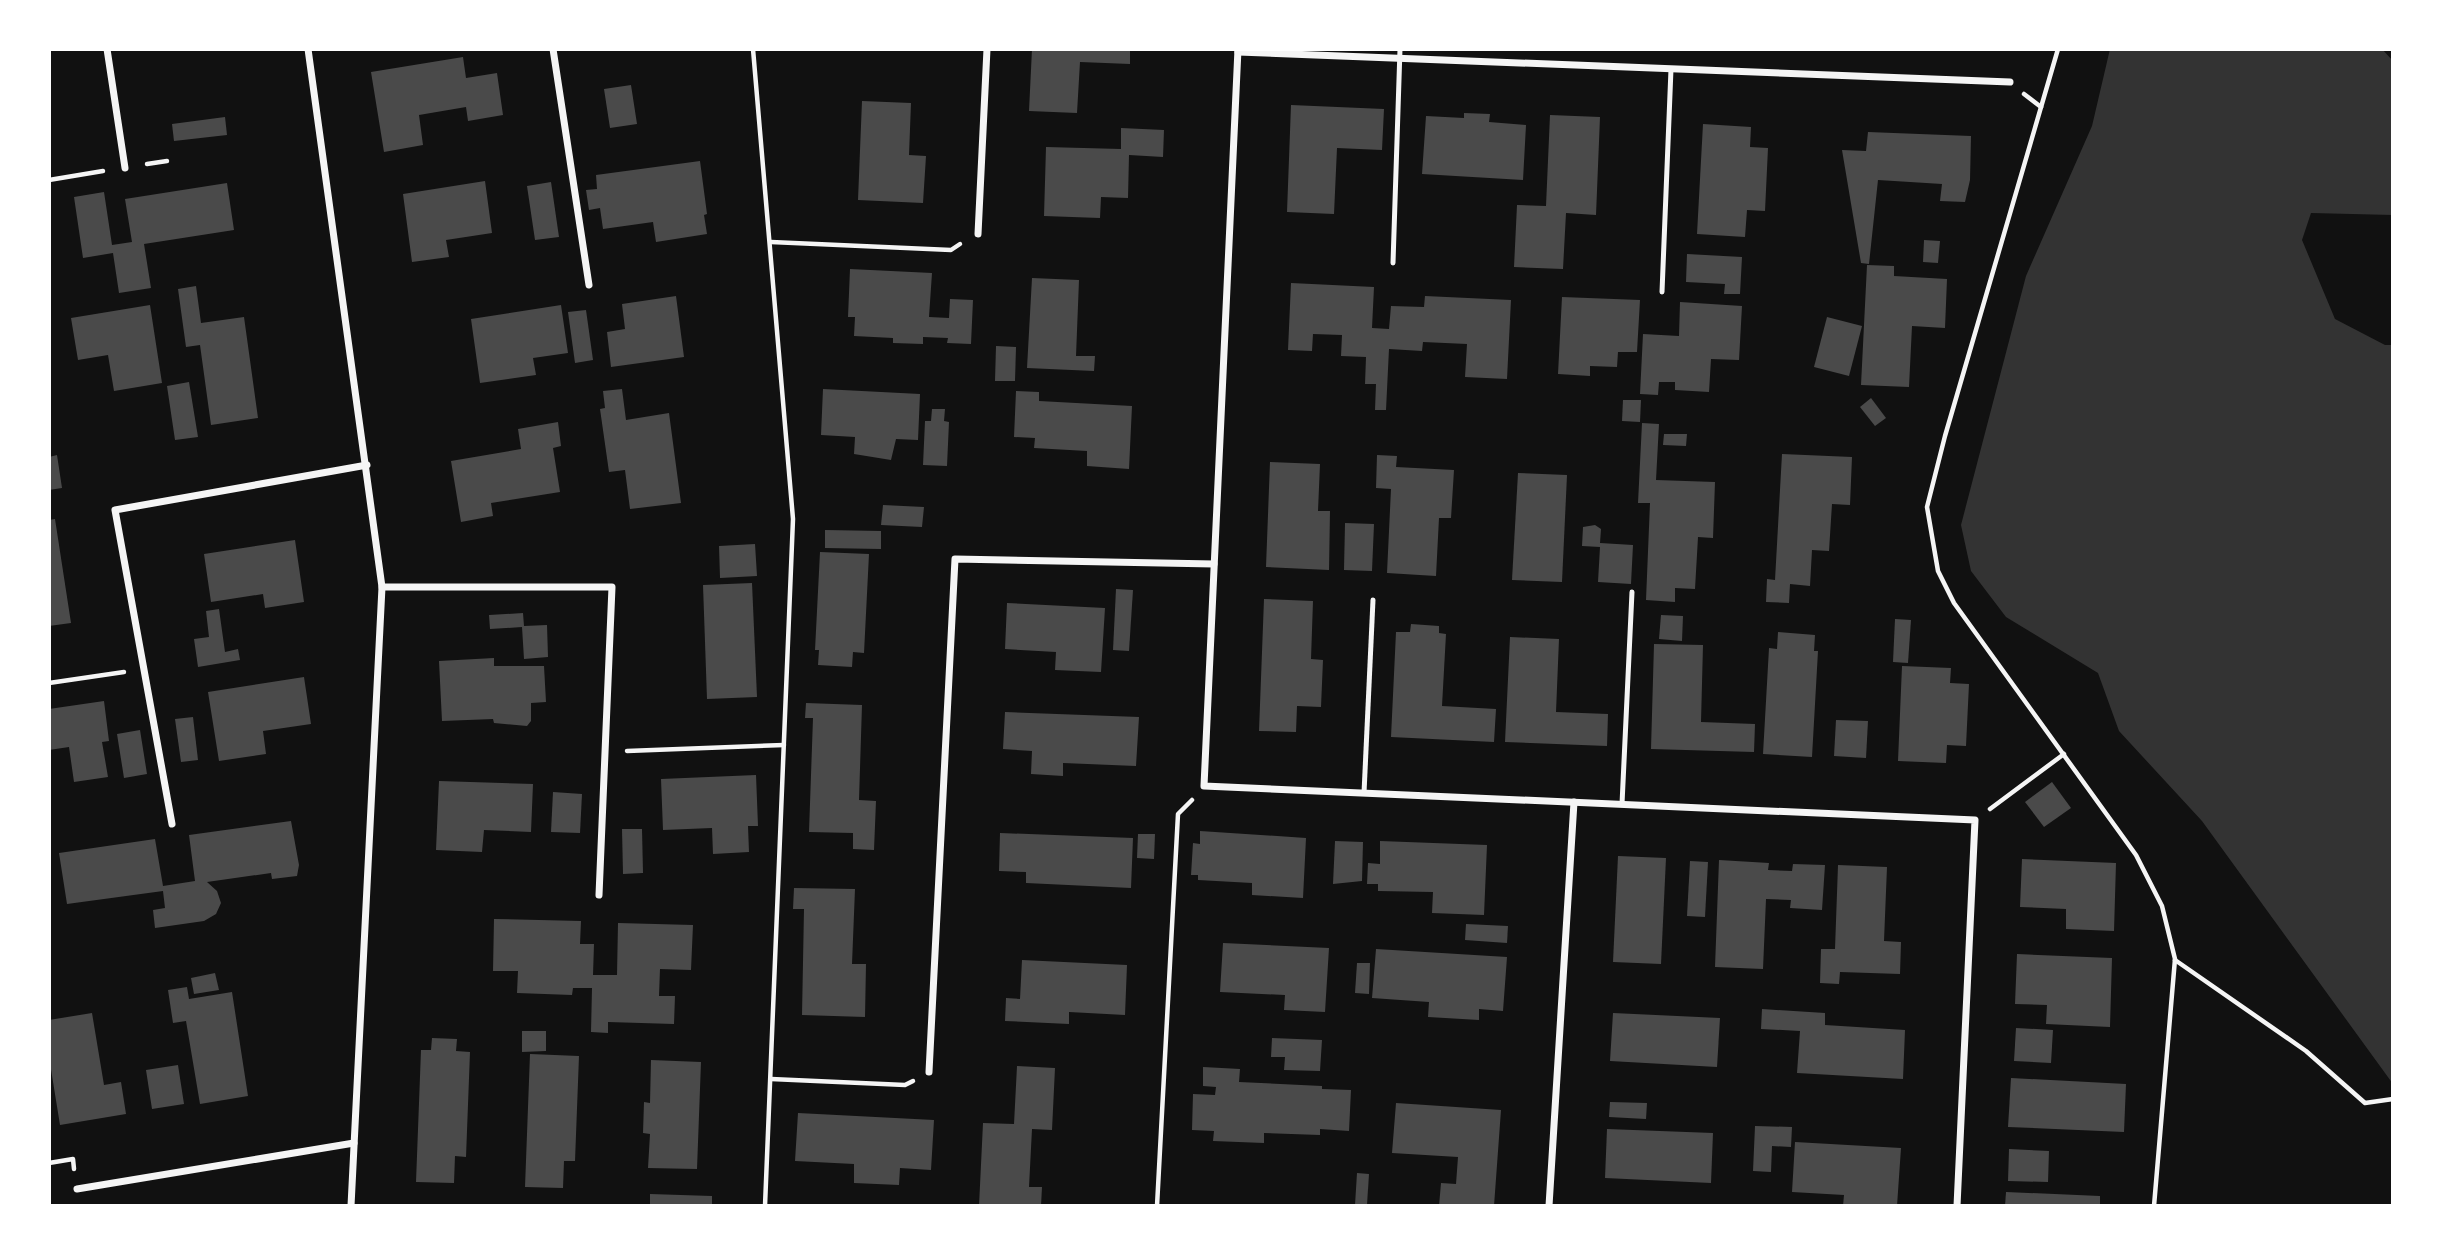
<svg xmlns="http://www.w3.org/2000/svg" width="2442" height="1255" viewBox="0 0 2442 1255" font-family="Figtree,sans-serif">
<rect width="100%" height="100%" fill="#111"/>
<path fill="#333" d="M2110 49H2382L2393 61V215L2311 213 2302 240 2335 319 2385 345H2393V1084L2202 821 2119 731 2098 673 2006 617 1971 571 1961 525 2026 276 2092 126Z"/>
<g fill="#4a4a4a">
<path d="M1032 49H1130V64L1080 62 1077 113 1029 111Z"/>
<path d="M463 57 466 78 497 73 503 115 468 121 466 107 419 115 423 145 384 152 371 72Z"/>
<path d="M631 85 637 124 610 128 604 89Z"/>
<path d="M862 101 911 103 909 155 926 156 923 203 858 200Z"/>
<path d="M1291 105 1384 109 1382 150 1337 148 1334 214 1287 212Z"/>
<path d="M1464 113 1490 114 1489 122 1526 125 1523 180 1422 174 1426 116 1464 118Z"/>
<path d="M1550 115 1600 117 1596 215 1566 213 1563 269 1514 267 1517 205 1546 206Z"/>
<path d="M225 117 227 135 174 141 172 124Z"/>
<path d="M1703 124 1751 127 1750 147 1768 148 1765 211 1747 210 1745 237 1697 234Z"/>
<path d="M1121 128 1164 130 1163 157 1129 155 1128 198 1101 197 1100 218 1044 216 1046 147 1121 149Z"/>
<path d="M1868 132 1971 136 1970 180 1965 202 1940 201 1942 184 1878 180 1869 264 1861 263 1842 150 1866 151Z"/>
<path d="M700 161 707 214 704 215 707 234 656 242 653 222 603 229 600 208 589 210 586 190 597 189 596 175Z"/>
<path d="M485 181 492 233 446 240 449 257 412 262 403 194Z"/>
<path d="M551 182 559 237 535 240 527 186Z"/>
<path d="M227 183 234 230 144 244 151 288 119 293 113 253 83 258 74 197 104 192 112 245 132 242 125 199Z"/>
<path d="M1924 240 1940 241 1938 263 1923 262Z"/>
<path d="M1687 254 1742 257 1740 294H1724L1725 284 1686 282Z"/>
<path d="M1867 265 1894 266V276L1947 279 1945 328 1912 326 1909 387 1861 385Z"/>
<path d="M850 269 932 273 929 317 949 318 950 299 973 300 971 344 947 343 948 338 923 337V344L893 343V338L854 336 855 317H848Z"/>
<path d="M1032 278 1079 280 1076 356H1095L1094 371 1027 368Z"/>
<path d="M1291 283 1374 287 1372 328 1389 329 1391 306 1424 307 1425 296 1511 300 1507 379 1465 377 1467 344 1423 342 1422 351 1389 349 1386 410H1375L1376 384H1365L1366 357 1341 356 1342 335 1313 334 1312 351 1288 350Z"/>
<path d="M196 286 201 323 244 317 258 418 211 425 200 345 186 347 178 289Z"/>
<path d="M676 296 684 357 611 367 607 332 625 329 622 304Z"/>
<path d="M1562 297 1640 300 1637 352H1618L1617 367 1590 366V376L1558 374Z"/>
<path d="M1680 302 1742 306 1739 360 1711 359 1709 392 1675 390V382H1659L1658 395 1640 394 1643 334 1679 336Z"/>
<path d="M150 305 162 383 114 391 108 355 78 360 71 318Z"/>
<path d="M561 305 568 353 533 358 536 375 480 383 471 319Z"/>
<path d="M586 310 593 360 575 363 568 312Z"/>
<path d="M1827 317 1862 326 1849 376 1814 367Z"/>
<path d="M996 346 1016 347 1015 381H995Z"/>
<path d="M189 382 198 437 175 440 167 386Z"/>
<path d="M622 389 626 420 669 413 681 503 630 509 625 470 609 472 600 409 605 408 603 391Z"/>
<path d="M823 389 920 394 918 440 896 439 891 460 854 454 855 437 821 435Z"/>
<path d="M1016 391 1039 392V401L1132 406 1129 469 1087 466V451L1034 448 1035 438 1014 437Z"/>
<path d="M1871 398 1886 418 1875 426 1860 407Z"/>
<path d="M1623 400H1641L1640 422 1622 421Z"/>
<path d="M932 409H945L944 421 949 422 947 466 923 465 925 421H931Z"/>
<path d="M558 422 561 446 553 448 560 492 491 503 493 516 461 522 451 461 521 449 518 429Z"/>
<path d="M1642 423 1659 424 1656 480 1715 482 1713 538 1698 537 1695 589 1675 588V602L1646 600 1650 503H1638Z"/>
<path d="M1664 434H1687L1686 446 1663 445Z"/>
<path d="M1782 454 1852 457 1850 505 1832 504 1829 551 1812 550 1810 586 1790 584 1789 603 1766 602 1767 579 1775 580Z"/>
<path d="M57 455 62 488 49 490V457Z"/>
<path d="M1377 455 1397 456 1396 467 1454 470 1451 518H1439L1436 576 1387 573 1391 489 1376 488Z"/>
<path d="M1270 462 1320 464 1318 511H1330L1329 570 1266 567Z"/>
<path d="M1518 473 1567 475 1562 582 1512 580Z"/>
<path d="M883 505 924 507 922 527 881 525Z"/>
<path d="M55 519 71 623 49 626V520Z"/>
<path d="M1345 523 1374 524 1372 571 1344 570Z"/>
<path d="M1595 525 1601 529 1600 543 1633 545 1631 584 1598 582 1600 547 1582 546 1583 527Z"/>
<path d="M825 530 881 531V549L825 548Z"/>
<path d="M295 540 304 602 265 608 263 594 211 602 204 554Z"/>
<path d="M755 544 757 576 720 578 719 546Z"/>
<path d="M820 552 869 554 864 653 853 652 852 667 818 665 819 650H815Z"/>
<path d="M752 583 757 697 707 699 703 585Z"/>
<path d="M1116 589 1133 590 1129 651 1113 650Z"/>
<path d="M1264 599 1313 601 1311 659 1323 660 1321 707 1297 706 1296 732 1259 731Z"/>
<path d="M1007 603 1105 608 1101 672 1055 670 1056 652 1005 649Z"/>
<path d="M219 609 225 652 238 649 240 660 198 667 194 639 209 637 206 611Z"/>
<path d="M523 613 524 626 547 625 548 657 524 659 522 627 490 629 489 615Z"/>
<path d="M1661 615 1683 616 1682 641 1659 639Z"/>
<path d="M1895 619 1911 620 1908 663 1893 662Z"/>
<path d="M1411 624 1439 626V633L1446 634 1442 706 1496 709 1494 742 1391 737 1396 632H1410Z"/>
<path d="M1778 632 1815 635 1814 651H1818L1812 757 1763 754 1769 648 1777 649Z"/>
<path d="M1510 637 1559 639 1556 712 1608 714 1607 746 1505 742Z"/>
<path d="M1654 644 1703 645 1701 722 1755 724 1754 752 1651 749Z"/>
<path d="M494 658V666H544L546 702 531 703V721L527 726 494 723 493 719 442 721 439 661Z"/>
<path d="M1902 666 1951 668 1950 683 1969 684 1966 746 1947 745 1946 763 1898 761Z"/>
<path d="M304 677 311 724 263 731 266 754 219 761 208 692Z"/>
<path d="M104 701 109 741 102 742 108 777 74 782 69 747 49 750V709Z"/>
<path d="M806 703 862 705 859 800 876 801 874 850 853 849V833L809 832 813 718H805Z"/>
<path d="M1005 712 1139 717 1136 766 1063 763V776L1031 774 1032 751 1003 749Z"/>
<path d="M193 717 198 760 181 762 175 719Z"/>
<path d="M1836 720 1868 721 1866 758 1834 756Z"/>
<path d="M140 730 147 774 124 778 117 734Z"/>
<path d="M756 775 758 826H748L749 852 713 854 712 828 663 830 661 779Z"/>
<path d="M439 781 533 784 531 832 484 830 482 852 436 850Z"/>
<path d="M2052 782 2071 808 2044 827 2025 802Z"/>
<path d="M553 792 582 794 580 833 551 832Z"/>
<path d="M291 821 299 865 297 876 272 879 271 873 207 882 217 891 221 903 216 914 204 921 155 928 153 910 165 908 163 891 67 904 59 853 155 839 163 886 195 881 189 835Z"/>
<path d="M622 829H642L643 873 623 874Z"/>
<path d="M1200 831 1306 838 1303 898 1252 895V883L1198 880V875H1191L1193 843 1200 844Z"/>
<path d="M1000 833 1133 838 1131 888 1026 883V872L999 871Z"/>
<path d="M1138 834H1155L1154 859 1137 858Z"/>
<path d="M1335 841 1363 842 1362 881 1333 884Z"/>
<path d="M1380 841 1487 845 1484 915 1432 913 1433 892 1378 891V884H1367L1368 863 1380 864Z"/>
<path d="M1618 856 1666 858 1661 964 1613 962Z"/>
<path d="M2022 859 2116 863 2114 931 2066 929V909L2020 907Z"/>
<path d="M1719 860 1769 863 1768 870 1792 871 1793 864 1825 865 1822 910 1790 908 1791 900 1766 899 1763 969 1715 967Z"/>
<path d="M1690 861 1708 862 1705 917 1687 916Z"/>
<path d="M1838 865 1887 867 1884 941 1901 942 1900 974 1840 972 1839 984 1820 983 1821 949H1835Z"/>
<path d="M794 888 855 889 852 964H866L865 1017 802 1015 804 909H793Z"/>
<path d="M494 919 581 921 580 944H594L593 975H617L618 923 693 925 691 970 660 969 659 996H675L674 1024 608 1022V1033L591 1032 592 988H573L572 995 517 993 518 971H493Z"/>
<path d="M1466 924 1508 926 1507 943 1465 940Z"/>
<path d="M1223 943 1329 948 1325 1012 1284 1010 1285 995 1220 992Z"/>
<path d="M1376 949 1507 957 1503 1011 1479 1009V1020L1428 1017 1429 1002 1372 998Z"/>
<path d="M2017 954 2112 958 2110 1027 2046 1024 2047 1005 2015 1004Z"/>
<path d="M1022 960 1127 965 1125 1015 1069 1012V1024L1005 1021 1006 998 1020 999Z"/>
<path d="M1357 963H1370L1369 994 1355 993Z"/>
<path d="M215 973 219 990 194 994 191 978Z"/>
<path d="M187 987 189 999 232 992 248 1096 200 1104 186 1021 173 1023 168 990Z"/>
<path d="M1762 1009 1825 1013V1025L1905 1030 1903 1079 1797 1073 1800 1031 1761 1029Z"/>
<path d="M92 1013 104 1085 121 1082 126 1114 60 1125 49 1057V1020Z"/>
<path d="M1613 1013 1720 1018 1717 1067 1610 1061Z"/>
<path d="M2016 1028 2053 1030 2051 1063 2014 1061Z"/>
<path d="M522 1031H546V1051L522 1052Z"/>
<path d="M432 1038 457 1039 456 1051 470 1052 466 1157 455 1156 454 1183 416 1182 421 1050H431Z"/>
<path d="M1272 1038 1322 1040 1320 1071 1284 1070 1285 1057H1271Z"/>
<path d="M530 1054 579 1056 575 1161H564L563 1188 525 1187Z"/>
<path d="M651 1060 701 1062 697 1169 648 1168 650 1134 643 1133 644 1102 650 1103Z"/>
<path d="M178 1065 184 1104 152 1109 146 1070Z"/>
<path d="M1017 1066 1055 1068 1052 1130 1032 1129 1029 1187H1042L1041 1206H979L983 1123 1014 1124Z"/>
<path d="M1203 1067 1240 1069 1239 1082 1322 1086V1089L1351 1090 1349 1131 1320 1129V1135L1264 1133V1143L1213 1141 1214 1131 1192 1130 1193 1094 1215 1095 1216 1087 1203 1086Z"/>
<path d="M2011 1078 2126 1084 2124 1132 2008 1127Z"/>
<path d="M1610 1102 1647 1103 1646 1119 1609 1117Z"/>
<path d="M1396 1103 1501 1110 1494 1206H1439L1441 1183 1456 1184 1458 1157 1392 1153Z"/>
<path d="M798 1113 934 1120 931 1170 900 1168 899 1185 854 1183V1164L795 1161Z"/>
<path d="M1755 1126 1792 1127 1791 1147 1772 1146 1771 1172 1753 1171Z"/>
<path d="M1607 1129 1713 1133 1711 1183 1605 1178Z"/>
<path d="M1795 1142 1901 1148 1897 1206H1843L1844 1195 1792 1192Z"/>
<path d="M2009 1149 2049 1151 2048 1182 2008 1181Z"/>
<path d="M1357 1173 1369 1174 1367 1205H1355Z"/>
<path d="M2006 1192 2100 1196V1206H2005Z"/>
<path d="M650 1194 712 1196V1206H650Z"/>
</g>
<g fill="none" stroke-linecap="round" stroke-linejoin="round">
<g stroke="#f5f5f5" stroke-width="4.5">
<path d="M753 49 793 519 765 1206"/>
<path d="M2058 49 1945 436 1927 507 1938 571 1954 603 2136 855 2162 906 2175 959 2154 1206"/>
<path d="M2024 94 2041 107"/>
<path d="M147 164 167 161"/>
<path d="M49 180 103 171"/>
<path d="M771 242 951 250 960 244"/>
<path d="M49 683 124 672"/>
<path d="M627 751 784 745"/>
<path d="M1990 809 2064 754"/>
<path d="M2175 960 2306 1051 2365 1103 2393 1099"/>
<path d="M771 1079 905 1085 913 1081"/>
<path d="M49 1163 73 1159 74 1169"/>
<path d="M1157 1206 1178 814 1192 800"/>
</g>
<g stroke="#f5f5f5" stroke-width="5">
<path d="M1393 263 1400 49"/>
<path d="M1662 292 1671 69"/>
<path d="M1364 793 1373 600"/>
<path d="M1622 804 1632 592"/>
</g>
<g stroke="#f5f5f5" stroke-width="7">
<path d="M107 49 125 168"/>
<path d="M308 49 382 587 351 1206"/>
<path d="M553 49 589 285"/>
<path d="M1238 49 1204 786 1975 820 1957 1206"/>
<path d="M1238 52 2010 82"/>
<path d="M978 234 987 49"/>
<path d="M382 587H612L599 895"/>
<path d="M172 824 115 510 367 465"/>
<path d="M929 1072 955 559 1214 564"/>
<path d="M77 1189 354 1143"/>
<path d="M1549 1206 1574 802"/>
</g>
</g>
<rect width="2442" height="1255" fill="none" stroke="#ffffff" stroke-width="102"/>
</svg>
